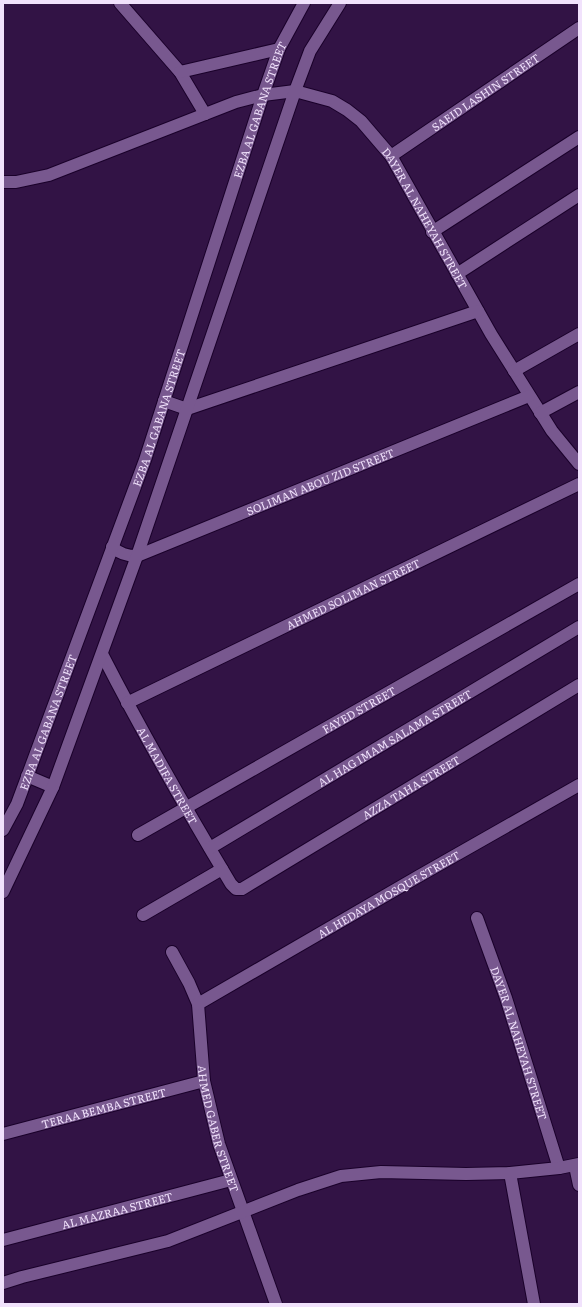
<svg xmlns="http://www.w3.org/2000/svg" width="582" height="1307" viewBox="0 0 582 1307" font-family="Literata,serif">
<rect width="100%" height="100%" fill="#321345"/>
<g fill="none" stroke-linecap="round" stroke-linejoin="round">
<g stroke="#1a002a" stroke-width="14">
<g id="street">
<path d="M120 3 180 72 205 114"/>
<path d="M180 72 279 49"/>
<path id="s1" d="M391 156 579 28"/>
<path id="s2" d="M3 182H16L49 175 236 102 263 95 295 91 332 101 347 110 361 121 391 156 491 334 552 431 579 464"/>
<path d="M432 232 579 137"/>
<path d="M457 274 579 195"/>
<path d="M514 371 579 334"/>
<path d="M164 401 187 409 478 311"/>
<path d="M540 413 579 392"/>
<path id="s3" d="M112 547C120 554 127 556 137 556L529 396"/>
<path id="s4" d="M102 654C142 732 186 809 231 884L236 889H242L579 685"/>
<path id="s5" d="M127 703 579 484"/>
<path d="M27 776 53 787"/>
<path id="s6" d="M3 830 17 804 145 460 263 95 279 49 304 3"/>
<path id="s7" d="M138 835 579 584"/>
<path id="s8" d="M210 848 579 627"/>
<path d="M3 892 53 787 137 556 295 91 310 51 340 3"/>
<path d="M143 915 222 869"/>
<path id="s9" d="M477 918 506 998 559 1168"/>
<path id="s10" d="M172 952 189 983 198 1004 204 1081 219 1144 276 1304"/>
<path id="s11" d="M198 1004 419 876 579 785"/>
<path id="s12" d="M3 1134 204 1081"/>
<path d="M575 1166 579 1185"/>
<path d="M510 1173 534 1304"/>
<path id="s13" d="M3 1240 231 1180"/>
<path d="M3 1283 22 1277 168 1241 298 1190 341 1176 381 1172 466 1174 510 1173 559 1168 579 1164"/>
</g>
</g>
<use href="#street" stroke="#78588f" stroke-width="12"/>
</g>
<g text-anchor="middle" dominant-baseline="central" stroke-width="3" stroke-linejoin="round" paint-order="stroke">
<g font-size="11" fill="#f1e2fc" stroke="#321345">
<text stroke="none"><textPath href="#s1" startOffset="114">SAEID LASHIN STREET</textPath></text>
<text stroke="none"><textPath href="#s6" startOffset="765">EZBA AL GABANA STREET</textPath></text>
<text stroke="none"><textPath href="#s2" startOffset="498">DAYER AL NAHEYAH STREET</textPath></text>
<text stroke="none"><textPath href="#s6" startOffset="441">EZBA AL GABANA STREET</textPath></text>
<text stroke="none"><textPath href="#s3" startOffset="225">SOLIMAN ABOU ZID STREET</textPath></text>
<text stroke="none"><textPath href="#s5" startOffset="251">AHMED SOLIMAN STREET</textPath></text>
<text stroke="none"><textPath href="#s7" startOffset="254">FAYED STREET</textPath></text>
<text stroke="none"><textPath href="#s6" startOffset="117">EZBA AL GABANA STREET</textPath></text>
<text stroke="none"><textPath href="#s8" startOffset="215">AL HAG IMAM SALAMA STREET</textPath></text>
<text stroke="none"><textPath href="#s4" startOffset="138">AL MADIFA STREET</textPath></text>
<text stroke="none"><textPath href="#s4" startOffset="474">AZZA TAHA STREET</textPath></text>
<text stroke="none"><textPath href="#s11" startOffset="220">AL HEDAYA MOSQUE STREET</textPath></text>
<text stroke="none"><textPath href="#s9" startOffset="132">DAYER AL NAHEYAH STREET</textPath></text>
<text stroke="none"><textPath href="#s12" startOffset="104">TERAA BEMBA STREET</textPath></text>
<text stroke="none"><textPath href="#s10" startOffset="185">AHMED GABER STREET</textPath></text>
<text stroke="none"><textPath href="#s13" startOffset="118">AL MAZRAA STREET</textPath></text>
</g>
</g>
<rect width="582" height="1307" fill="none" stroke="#f1e2fc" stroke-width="8"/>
</svg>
